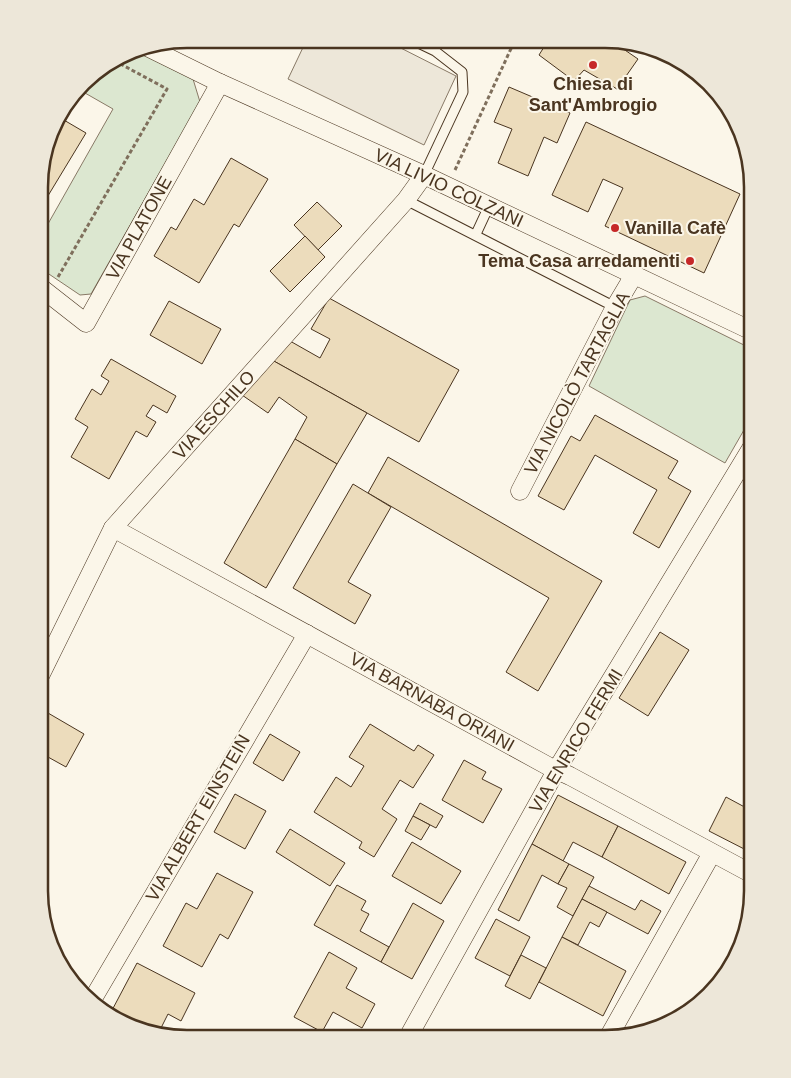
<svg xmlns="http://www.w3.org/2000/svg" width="791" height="1078" viewBox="0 0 791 1078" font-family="Arial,sans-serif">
<rect width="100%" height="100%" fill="#fbf6e9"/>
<g fill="#dce7d0" stroke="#887966">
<path d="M134 49 193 79 200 102 91 294 80 295 40 268V238L113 109 78 89 89 75Z"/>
<path d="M645 296 752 349V416L725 463 589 386 630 300Z"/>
</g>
<path fill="#ede7d9" stroke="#887966" d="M307 39H383L456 76 424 145 288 79Z"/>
<g fill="#ecdcbc" stroke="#4a3520">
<path d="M255 39H276L272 47Z"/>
<path d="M542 40H624L634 44 619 46 638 59 617 89 584 70 574 81 539 55 544 47Z"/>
<path d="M509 87 570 113 557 143 544 137 528 176 498 163 512 129 494 122Z"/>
<path d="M57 116 86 133 40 209V167Z"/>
<path d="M586 122 740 194 704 273 605 226 623 188 603 179 588 212 552 195Z"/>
<path d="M231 158 268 179 239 227 234 224 199 283 154 256 171 227 176 230 194 199 204 205Z"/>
<path d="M317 202 342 226 318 250 294 225Z"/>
<path d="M305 236 325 257 290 292 270 271Z"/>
<path d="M329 298 459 370 419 442 272 360 290 341 320 358 330 339 311 329Z"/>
<path d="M169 301 221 329 202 364 150 335Z"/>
<path d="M111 359 176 396 167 413 153 405 146 416 156 422 147 437 136 431 109 479 71 457 88 427 75 419 92 389 101 395 109 381 101 376Z"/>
<path d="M272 360 367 413 337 464 295 439 307 417 279 397 268 413 242 395Z"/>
<path d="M595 415 678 461 668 478 691 491 659 548 633 533 657 490 595 455 564 510 538 496 571 436 580 441Z"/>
<path d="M295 439 337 464 266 588 224 563Z"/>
<path d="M388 457 602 581 538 691 506 672 549 598 368 493Z"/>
<path d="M353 484 391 507 348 582 371 595 355 624 293 588Z"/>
<path d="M660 632 689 650 648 716 619 698Z"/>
<path d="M48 713 84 734 66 767 39 752V729Z"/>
<path d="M370 724 414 751 418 745 434 755 413 788 400 780 382 809 397 819 374 857 359 848 362 842 314 812 336 777 351 787 364 766 349 757Z"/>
<path d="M270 734 300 752 283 781 253 763Z"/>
<path d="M464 760 486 772 482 779 502 789 483 823 442 800Z"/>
<path d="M235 794 266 811 245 849 214 832Z"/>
<path d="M558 795 618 826 602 857 573 842 563 861 532 844Z"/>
<path d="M726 797 752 811V853L709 831Z"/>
<path d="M420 803 443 816 436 828 413 816Z"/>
<path d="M413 816 430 825 421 840 405 831Z"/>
<path d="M618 826 686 862 669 894 602 857Z"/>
<path d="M290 829 345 863 330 886 276 852Z"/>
<path d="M412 842 461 871 441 904 392 876Z"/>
<path d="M532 844 569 864 558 884 542 875 519 921 498 910Z"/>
<path d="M569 864 594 877 573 916 557 907 567 888 558 884Z"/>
<path d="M217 873 253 892 228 939 220 934 202 967 163 946 186 903 197 909Z"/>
<path d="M337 885 366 901 361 910 369 914 360 931 389 947 381 962 314 925Z"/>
<path d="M589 886 635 910 641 900 661 911 648 934 582 899Z"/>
<path d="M582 899 607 912 599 927 590 922 578 945 562 937Z"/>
<path d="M413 903 444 921 412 979 381 962Z"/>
<path d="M496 919 530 937 510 976 475 958Z"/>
<path d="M562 937 626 971 603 1016 539 982Z"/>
<path d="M329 952 357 968 346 988 375 1004 362 1028 333 1012 322 1032 294 1017Z"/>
<path d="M521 955 546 968 530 999 505 986Z"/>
<path d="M137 963 195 993 181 1021 168 1014 158 1034 136 1022 135 1025 110 1014Z"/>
</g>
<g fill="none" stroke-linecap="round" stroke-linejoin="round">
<g stroke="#4a3520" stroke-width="11">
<g id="lane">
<path d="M410 39 435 51 462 72 463 92 424 175"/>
<path d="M406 200 615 307"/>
<path d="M476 234 489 206"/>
</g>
</g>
<g stroke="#4a3520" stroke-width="19">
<g id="street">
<path d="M145 46 220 83 424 175 752 331"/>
<path d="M40 287 86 323 220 83"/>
<path d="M520 491 615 307 634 275"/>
<path d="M113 528 548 766 570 776 752 874"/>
<path d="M39 678 113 528 406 200 424 175"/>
<path d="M91 1002 307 634"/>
<path d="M608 1038 712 853"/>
<path d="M407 1039 557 769 752 447"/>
</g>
</g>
<g stroke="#7f6f5c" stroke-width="3" stroke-dasharray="4 2.5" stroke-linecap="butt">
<path d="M455 170 515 40"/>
<path d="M58 277 167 89 115 61"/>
</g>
<use href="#lane" stroke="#fbf6e9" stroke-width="9"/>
<use href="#street" stroke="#fbf6e9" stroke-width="18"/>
</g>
<g fill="#c62828" stroke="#fbf6e9" stroke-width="2">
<circle cx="593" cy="65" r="5"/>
<circle cx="615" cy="228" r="5"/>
<circle cx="690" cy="261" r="5"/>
</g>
<g text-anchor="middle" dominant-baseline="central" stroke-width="4" stroke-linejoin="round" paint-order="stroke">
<g font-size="18" font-weight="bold" fill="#4a3520" stroke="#fbf6e9">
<text x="593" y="84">Chiesa di<tspan x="593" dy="21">Sant'Ambrogio</tspan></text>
<text x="625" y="228" text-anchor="start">Vanilla Cafè</text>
<text x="680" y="261" text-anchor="end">Tema Casa arredamenti</text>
</g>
<g font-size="18" fill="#4a3520" stroke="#fbf6e9">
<text transform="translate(449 188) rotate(25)">VIA LIVIO COLZANI</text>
<text transform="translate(139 228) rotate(-61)">VIA PLATONE</text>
<text transform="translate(577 383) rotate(-62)">VIA NICOLÒ TARTAGLIA</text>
<text transform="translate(214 415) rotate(-48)">VIA ESCHILO</text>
<text transform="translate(432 702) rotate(29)">VIA BARNABA ORIANI</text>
<text transform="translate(576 741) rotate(-59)">VIA ENRICO FERMI</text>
<text transform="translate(198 818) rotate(-60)">VIA ALBERT EINSTEIN</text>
</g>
</g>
<path d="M0 0H791V1078H0ZM187 48H605A139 139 0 0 1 744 187V891A139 139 0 0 1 605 1030H187A139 139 0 0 1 48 891V187A139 139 0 0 1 187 48Z" fill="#ede7d9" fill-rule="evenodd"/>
<path fill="none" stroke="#4a3520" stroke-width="2.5" d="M187 48H605A139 139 0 0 1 744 187V891A139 139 0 0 1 605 1030H187A139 139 0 0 1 48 891V187A139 139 0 0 1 187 48Z"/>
</svg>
